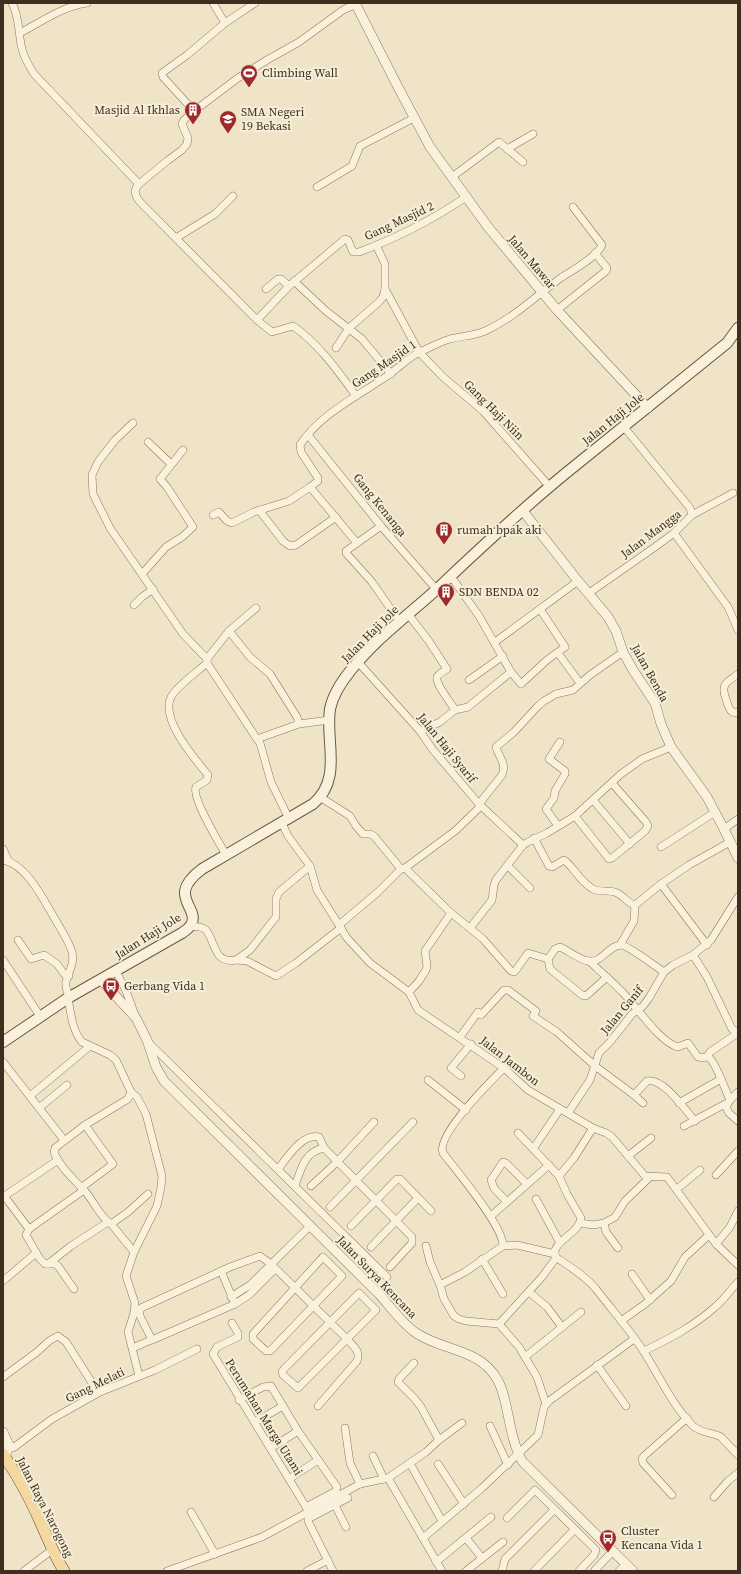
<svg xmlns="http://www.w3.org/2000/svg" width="741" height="1574" viewBox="0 0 741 1574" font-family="'Source Serif 4',serif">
<rect width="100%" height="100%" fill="#f0e4c8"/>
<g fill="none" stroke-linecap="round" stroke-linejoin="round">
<g stroke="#8d765c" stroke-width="8">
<g id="minor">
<path d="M12 3C20 18 18 33 22 49 24 58 29 66 34 74L139 184C133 190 135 196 140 202L257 320 272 332 293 326C319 344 337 370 356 396"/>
<path d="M213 3 225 23"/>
<path d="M20 33C41 22 63 6 87 3"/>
<path d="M194 111 163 77 162 73 187 55 225 23 255 3"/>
<path d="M507 149 533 134"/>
<path d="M452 177 499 142 523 162"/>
<path d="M139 184 167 161 182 150 187 144 188 138 182 124 184 120 194 111 238 78 267 60 299 42 343 10 356 4"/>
<path d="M317 187 352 166 360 146 414 118"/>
<path d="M176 238 215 214 233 196"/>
<path d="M376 245 385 264V289L419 352 443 377 483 411 550 487"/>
<path d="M294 281 326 311 362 339 391 374"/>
<path d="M266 289 278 279H281L289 286"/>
<path d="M557 310 606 271 607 268 595 253"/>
<path d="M257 320 289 286 345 239 348 240 353 252H359C397 238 432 220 466 197"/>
<path d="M336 348 349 328 379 302 383 297 385 289"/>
<path d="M133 423 115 440 98 462 92 475 93 494 110 528 183 634 207 659V663L255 736 260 743 271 782 289 819"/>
<path d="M308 435 381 526 436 589"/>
<path d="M148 442 171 464"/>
<path d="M310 487 357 543"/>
<path d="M259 510 283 541 290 546 296 545 336 517"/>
<path d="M213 515 219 512 227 521 232 523 254 512 289 501 310 487 318 481V478L301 452 300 445C321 413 357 397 387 376 399 368 409 356 422 351 431 347 440 342 450 339 461 336 474 336 485 331 514 318 537 295 562 277 573 270 597 257 602 245L573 207"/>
<path d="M692 515 733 493"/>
<path d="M381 526 346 551V553L372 582 399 621"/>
<path d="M674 533 728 607 738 630"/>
<path d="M142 574 166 547 182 537 193 527 167 487 160 479 183 450"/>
<path d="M450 575 479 616 511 672 521 684 547 660 565 647 540 609"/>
<path d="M589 593 655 547 674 533 692 515 690 508 624 427"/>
<path d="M134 605 142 597 153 589"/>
<path d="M408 614 428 640 447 669C444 671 438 674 437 677 435 684 452 704 455 710"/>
<path d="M229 631 256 608"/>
<path d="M495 642 578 581"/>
<path d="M558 653 580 683"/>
<path d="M207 659 229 631 250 657 270 674 297 717 299 724"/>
<path d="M358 662 420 731 433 750 479 804 523 845"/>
<path d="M207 663C198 671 176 687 171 697 160 719 194 758 208 775L207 780 196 787C191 797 220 844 226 855"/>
<path d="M738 674C728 682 721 683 725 696 727 702 728 707 731 711L735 713 738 712"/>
<path d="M469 680 503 656"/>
<path d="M420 731 440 722 455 710 468 707 511 672"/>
<path d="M257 739 299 724 329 720"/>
<path d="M320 797 350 816 356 826 363 834H370L374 836 401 869"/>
<path d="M593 800 630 844"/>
<path d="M479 804 502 775C507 763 499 758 496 747L514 732 538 706 544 701 556 694 573 690 590 675 623 652"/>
<path d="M575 816 609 859 612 858 645 831 648 826 646 822 612 783"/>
<path d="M282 823 288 836 310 866 317 890 347 938 370 963 409 992 418 1010 504 1068 528 1090 593 1128 606 1133 612 1137 645 1176 667 1177 716 1244 738 1265"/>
<path d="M558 826 546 809 554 798 555 791 565 774V771L549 759 560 742"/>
<path d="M724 829 738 819"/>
<path d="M534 838 549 866 552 867 564 860C574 867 579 881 593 889 601 893 610 889 617 893 624 896 628 904 635 905L661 884 689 865 730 842"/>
<path d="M661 847 715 812"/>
<path d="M3 849 9 862"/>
<path d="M3 860C27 864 44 901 55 919 61 930 69 941 72 952 75 964 68 972 66 982 65 988 68 993 69 997"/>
<path d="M508 866 530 888"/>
<path d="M405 868 451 913 483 939 511 971 514 972 516 970 528 953 548 959 555 949 560 947C569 951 578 959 588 961 601 964 609 945 621 945 628 945 656 967 664 972"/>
<path d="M661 884 707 945"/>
<path d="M339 925 378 892 401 869 405 868 455 831 481 806"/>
<path d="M191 926C195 927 202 926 206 930 216 942 213 964 236 960L250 950 276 917V899L279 892 310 866"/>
<path d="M470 928 492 900 494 885 496 880 523 845 528 842 547 833 575 816 621 774 642 759 671 747"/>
<path d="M18 940 31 959 44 955 57 964 65 975 69 976"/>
<path d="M620 945 634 921 635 905"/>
<path d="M693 955 707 977 732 1029 738 1033"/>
<path d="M548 959 550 969 582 995 586 996 607 977"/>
<path d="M3 960 40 1016"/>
<path d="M236 960 247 961 276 976 296 963 341 928"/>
<path d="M589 961C601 972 614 983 625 995 638 1009 661 1043 678 1047L688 1043 698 1057C701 1058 705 1057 708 1057 715 1060 726 1092 730 1100"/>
<path d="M116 971 126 991 135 1015"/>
<path d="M409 992 419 981 426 970 427 966 425 951 451 913"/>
<path d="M68 998C71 1014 72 1030 82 1042L110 1055 116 1060 131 1092 137 1097 146 1114 162 1176 161 1187 157 1206 134 1252 126 1276 135 1303 134 1313 128 1332 139 1376"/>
<path d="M460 1037 478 1012 481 1015 504 990H508L536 1011 533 1016 557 1032 595 1066 634 1095 647 1081C663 1077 685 1110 695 1121"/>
<path d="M148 1042 387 1277"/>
<path d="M707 1057 710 1052 738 1033"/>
<path d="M3 1062 64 1140"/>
<path d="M461 1076 451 1068 471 1044"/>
<path d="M428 1080 466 1110"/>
<path d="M131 1092 128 1099 85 1125 55 1148C54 1151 54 1154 56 1157 63 1170 74 1180 84 1190 94 1201 99 1216 111 1224L128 1212 148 1194"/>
<path d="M738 1092 730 1100 726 1107 729 1113 738 1121"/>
<path d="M634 1095 643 1103"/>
<path d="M30 1096 90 1046"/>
<path d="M679 1103 721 1079"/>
<path d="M39 1108 67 1085"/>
<path d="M568 1113 590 1080 599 1053 610 1042 632 1014 643 1006 649 998 664 972 673 965 693 955 711 940 738 897"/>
<path d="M684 1126 727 1103"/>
<path d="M593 1128 574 1158 559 1176 567 1194 581 1218C579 1234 553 1241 555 1254 555 1258 560 1260 563 1262 575 1270 587 1278 596 1289 612 1310 630 1330 644 1352 660 1377 672 1405 693 1426 703 1434 712 1432 721 1437L738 1455"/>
<path d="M518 1133 559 1176"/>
<path d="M533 1149 560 1109"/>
<path d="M628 1156 651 1138"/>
<path d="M278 1169C287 1158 302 1133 319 1137L324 1148 412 1237V1243L390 1267"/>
<path d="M716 1175 738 1151"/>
<path d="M295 1186C301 1169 304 1152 324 1148"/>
<path d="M311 1186 337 1162 374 1122"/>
<path d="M81 1188 113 1164 85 1125"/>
<path d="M677 1189 700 1170"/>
<path d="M536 1199 560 1243"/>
<path d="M507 1202 494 1188 491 1180 503 1162 506 1163 527 1184"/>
<path d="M330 1207 413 1122"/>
<path d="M491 1216 549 1165"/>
<path d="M580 1223 593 1225 604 1223 615 1217 625 1201 650 1177"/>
<path d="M604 1223 606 1232 618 1248"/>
<path d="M112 1225 134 1252"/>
<path d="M351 1226 397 1179H400L431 1211"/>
<path d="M29 1229 5 1197 6 1195 58 1160"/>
<path d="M716 1244 730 1227 738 1211"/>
<path d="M426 1246 430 1262 440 1285 444 1299 454 1316 459 1319 466 1321 499 1324 519 1347 537 1377 546 1404"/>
<path d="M503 1246 517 1245 555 1254"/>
<path d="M371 1247 418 1198"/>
<path d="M323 1257 342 1276 270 1351H266L253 1339V1334Z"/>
<path d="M482 1259 503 1294"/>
<path d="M48 1264 71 1246 108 1222"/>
<path d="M221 1271 235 1304 249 1295 275 1269"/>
<path d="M632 1274 650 1300"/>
<path d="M3 1281 36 1253"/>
<path d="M440 1285 465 1272 503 1246C504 1227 456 1170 443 1153 436 1135 491 1081 504 1068"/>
<path d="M74 1289 58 1266 55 1264H45L40 1259 26 1235 29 1229 84 1190"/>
<path d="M529 1292 547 1307 562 1327"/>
<path d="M231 1297 250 1285 310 1226"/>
<path d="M235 1304 152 1340 139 1314 141 1308 230 1267 260 1256 271 1264 347 1339 376 1310 359 1293 284 1369 282 1372 283 1375 298 1388 347 1339C353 1346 361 1351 357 1361L318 1406"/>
<path d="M621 1321 645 1304 671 1281 685 1257 709 1235"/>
<path d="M232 1323 238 1333V1337L217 1347 213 1354 309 1512"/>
<path d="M499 1324 542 1277 556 1258"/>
<path d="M135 1347 151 1340"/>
<path d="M644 1351C669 1339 694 1326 715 1307 724 1300 730 1290 738 1282"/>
<path d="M525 1357 581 1312"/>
<path d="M414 1363 399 1379 398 1382 414 1398 421 1407 439 1440"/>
<path d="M597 1365 626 1406"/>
<path d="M3 1377 37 1352 49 1341 58 1336 66 1342 96 1389"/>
<path d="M239 1400 263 1387 271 1386 298 1431 337 1487 336 1491 306 1507"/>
<path d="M255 1422 283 1406"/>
<path d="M490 1426 508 1465"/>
<path d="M345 1428 350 1463 360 1484"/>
<path d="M8 1448H13L52 1419 100 1392 155 1370 197 1349"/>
<path d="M271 1448 298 1431"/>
<path d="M373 1456 384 1479"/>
<path d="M438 1464 464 1504"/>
<path d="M412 1467 442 1521"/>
<path d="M388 1478 442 1571"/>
<path d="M289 1479 318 1460"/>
<path d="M672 1495 643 1463 642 1459 644 1456 687 1418"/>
<path d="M714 1497 728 1481 738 1473"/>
<path d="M335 1505 346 1527"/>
<path d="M191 1512 215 1554"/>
<path d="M507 1518 535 1490 596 1550 594 1555 579 1571"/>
<path d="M423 1538 482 1488 538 1435 544 1407 549 1401 634 1339"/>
<path d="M466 1538 482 1558"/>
<path d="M436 1562 491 1517"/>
<path d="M595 1570 613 1551"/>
<path d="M24 1571 52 1550"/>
<path d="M167 1571 262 1537 360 1484 388 1478 426 1452 439 1440 462 1423"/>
<path d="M307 1571 328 1560"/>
<path d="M333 1571 308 1521V1519L348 1498"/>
<path d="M466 1571 503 1542"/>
<path d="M502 1571 505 1559 554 1510"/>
<path d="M534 1571 574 1530"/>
<path d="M619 1571 626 1564"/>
</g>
</g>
<g stroke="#8d765c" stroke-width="10">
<g id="tertiary">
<path d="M355 3 399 89 430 147 488 227 557 310 648 408"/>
<path d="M523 511 578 581 608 617 616 631 623 652 633 670 655 703 661 724 671 747 707 797 724 829 738 858"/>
<path d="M101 980 136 1018 147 1040 156 1067 164 1081 379 1294C391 1307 401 1323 416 1333 443 1351 480 1349 497 1379 502 1387 504 1396 506 1405 510 1424 513 1444 522 1461L633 1571"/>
<path d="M3 1432 9 1445 5 1457"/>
</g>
</g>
<g stroke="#6f573f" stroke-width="12">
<path id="secondary" d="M3 1042 68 998 182 933C185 931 189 928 191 925 201 907 165 897 202 869L313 804C343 779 325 741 330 709 333 694 342 681 351 670 376 639 407 616 436 590 478 550 521 510 566 473 619 430 673 387 727 343L738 328"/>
</g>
<g stroke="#5b4430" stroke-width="12">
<path id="primary" d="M3 1454C17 1475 30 1498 40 1521 48 1539 54 1555 64 1571"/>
</g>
<use href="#minor" stroke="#faf1dc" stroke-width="7"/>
<use href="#tertiary" stroke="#faf1dc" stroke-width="9"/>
<use href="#secondary" stroke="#faf1dc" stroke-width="10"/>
<use href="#primary" stroke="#f3d9a0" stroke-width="11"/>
</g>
<defs>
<g id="stadium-pin" transform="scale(0.9)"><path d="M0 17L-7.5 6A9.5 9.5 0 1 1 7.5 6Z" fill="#9e2a2b" stroke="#f7eed8"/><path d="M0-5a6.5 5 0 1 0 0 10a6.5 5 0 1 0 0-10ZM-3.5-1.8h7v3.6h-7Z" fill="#fff"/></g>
<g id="building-pin" transform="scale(0.9)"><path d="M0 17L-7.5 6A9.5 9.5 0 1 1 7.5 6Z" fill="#9e2a2b" stroke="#f7eed8"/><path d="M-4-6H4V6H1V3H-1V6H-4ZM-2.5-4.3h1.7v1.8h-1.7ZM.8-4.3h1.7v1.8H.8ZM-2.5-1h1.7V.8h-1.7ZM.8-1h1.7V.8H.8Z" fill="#fff"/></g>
<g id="school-pin" transform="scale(0.9)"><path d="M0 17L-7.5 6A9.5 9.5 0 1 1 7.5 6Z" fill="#9e2a2b" stroke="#f7eed8"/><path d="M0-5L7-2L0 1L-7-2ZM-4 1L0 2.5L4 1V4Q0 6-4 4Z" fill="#fff"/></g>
<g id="bus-pin" transform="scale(0.9)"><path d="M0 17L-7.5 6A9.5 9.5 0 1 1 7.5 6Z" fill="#9e2a2b" stroke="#f7eed8"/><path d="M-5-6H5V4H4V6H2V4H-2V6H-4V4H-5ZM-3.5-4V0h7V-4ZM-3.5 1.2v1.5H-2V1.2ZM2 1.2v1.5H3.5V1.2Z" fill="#fff"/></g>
</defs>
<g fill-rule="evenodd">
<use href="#stadium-pin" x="249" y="73"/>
<use href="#building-pin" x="193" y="110"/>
<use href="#school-pin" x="228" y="119"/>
<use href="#building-pin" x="444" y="530"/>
<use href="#building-pin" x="446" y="592"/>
<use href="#bus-pin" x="111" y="986"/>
<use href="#bus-pin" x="608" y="1538"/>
</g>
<g text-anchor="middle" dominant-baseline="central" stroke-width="4" stroke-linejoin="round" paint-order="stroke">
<g font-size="12" fill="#3d2e20" stroke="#f7eed8" text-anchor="start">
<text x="262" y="73">Climbing Wall</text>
<text x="180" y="110" text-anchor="end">Masjid Al Ikhlas</text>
<text x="241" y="112">SMA Negeri<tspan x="241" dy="14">19 Bekasi</tspan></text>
<text x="457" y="530">rumah bpak aki</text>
<text x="459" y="592">SDN BENDA 02</text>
<text x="124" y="986">Gerbang Vida 1</text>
<text x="621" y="1531">Cluster<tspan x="621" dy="14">Kencana Vida 1</tspan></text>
</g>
<g font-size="12" fill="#3d2e20" stroke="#f7eed8">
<text transform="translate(399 221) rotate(-25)">Gang Masjid 2</text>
<text transform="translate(532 262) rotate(50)">Jalan Mawar</text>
<text transform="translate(384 364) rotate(-34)">Gang Masjid 1</text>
<text transform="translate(494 410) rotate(45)">Gang Haji Niin</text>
<text transform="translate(613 419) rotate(-39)">Jalan Haji Jole</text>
<text transform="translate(380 505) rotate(51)">Gang Kenanga</text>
<text transform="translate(651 534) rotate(-37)">Jalan Mangga</text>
<text transform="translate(370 634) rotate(-45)">Jalan Haji Jole</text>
<text transform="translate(650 673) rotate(61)">Jalan Benda</text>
<text transform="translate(447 748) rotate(51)">Jalan Haji Syarif</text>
<text transform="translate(148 936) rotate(-32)">Jalan Haji Jole</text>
<text transform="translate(622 1010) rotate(-50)">Jalan Ganif</text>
<text transform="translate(510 1061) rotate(38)">Jalan Jambon</text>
<text transform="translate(377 1277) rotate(46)">Jalan Surya Kencana</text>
<text transform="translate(95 1385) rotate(-26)">Gang Melati</text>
<text transform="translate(264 1417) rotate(58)">Perumahan Marga Utami</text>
<text transform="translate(45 1507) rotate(63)">Jalan Raya Narogong</text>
</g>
</g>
<rect width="741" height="1574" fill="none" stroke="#3d2e20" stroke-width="8"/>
</svg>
